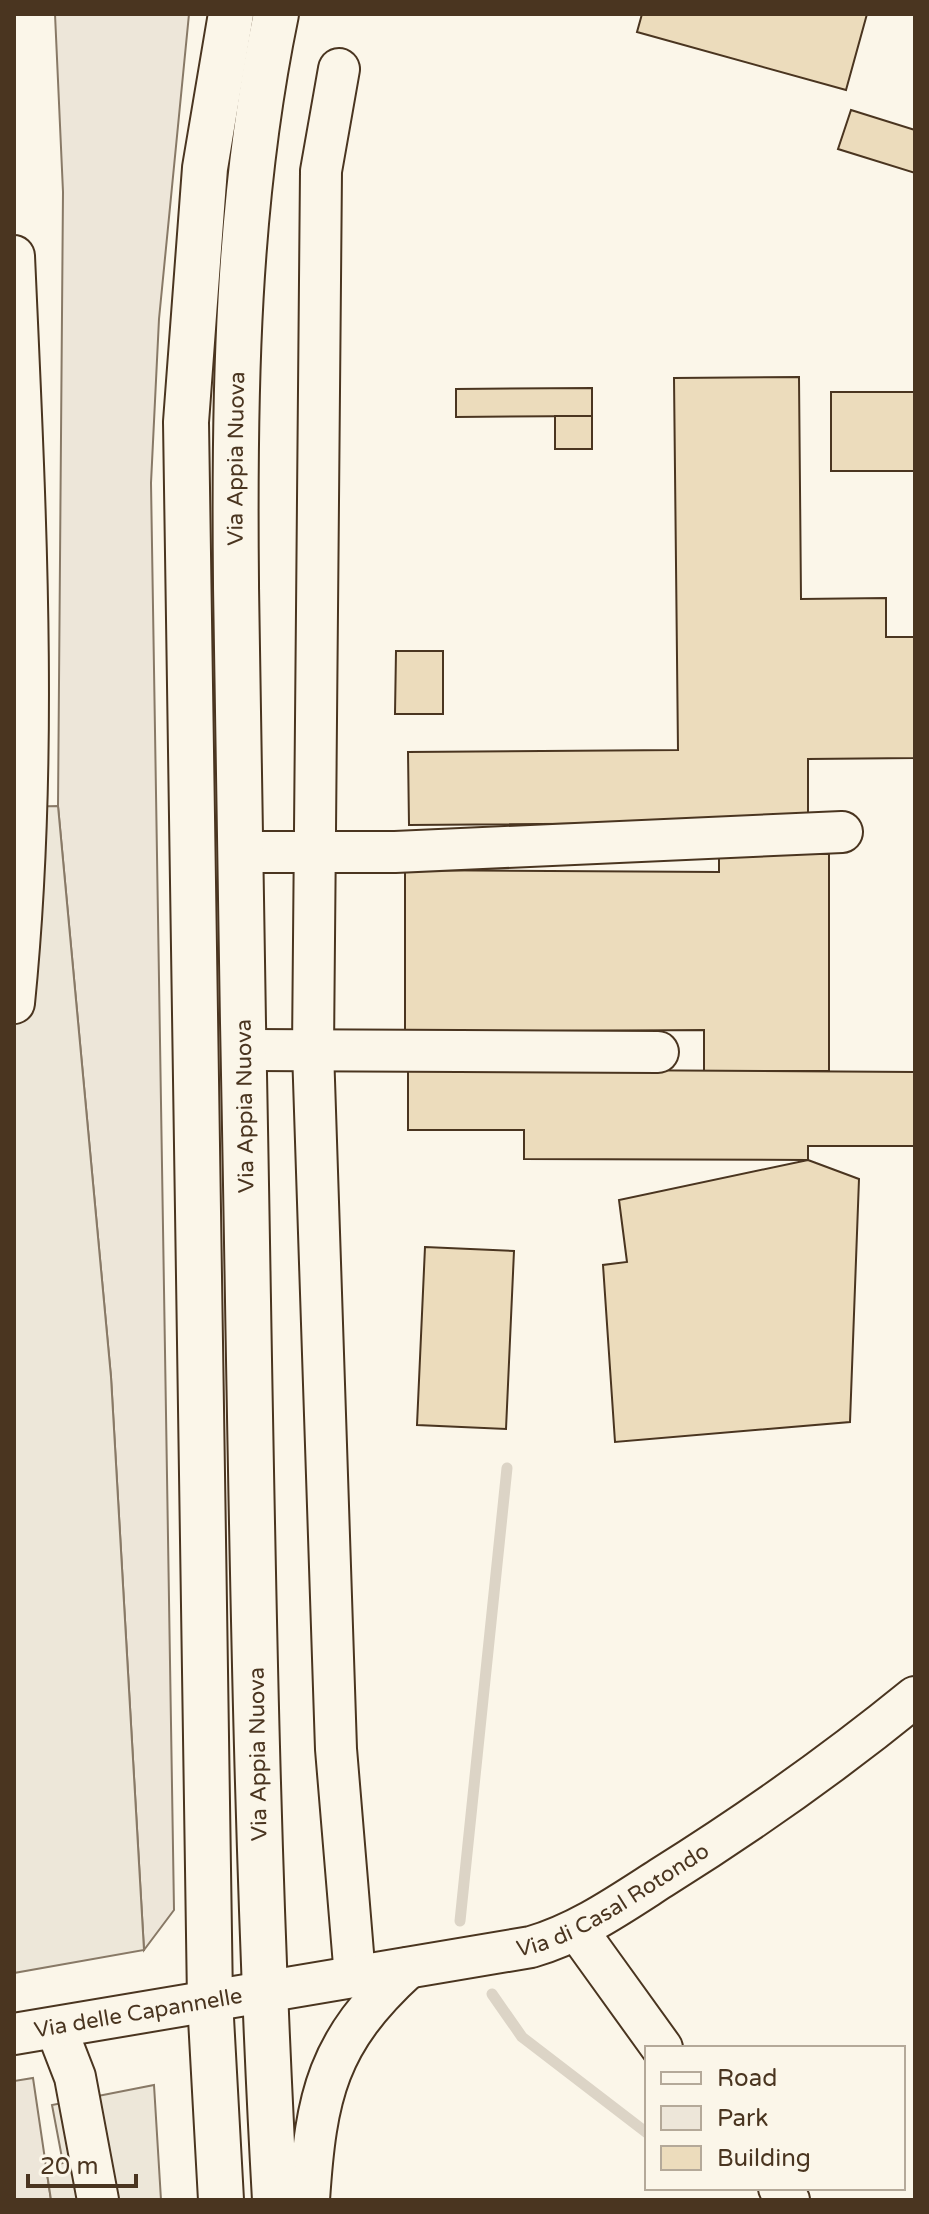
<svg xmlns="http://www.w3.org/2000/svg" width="929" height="2214" viewBox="0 0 929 2214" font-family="'Varela Round',sans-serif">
<rect width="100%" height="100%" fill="#fbf6e9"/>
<g fill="#ede6d9" stroke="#887966" stroke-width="2">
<path d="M55 14H189L159 319 151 483 174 1910 144 1950 111 1377 58 806 63 192Z"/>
<path d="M33 2078 51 2200H14V2081Z"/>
</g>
<g fill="#ede7d9" stroke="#887966" stroke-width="2">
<path d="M58 806 111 1377 144 1950 14 1973V807Z"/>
<path d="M154 2085 161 2200H51L46 2167 63 2163 52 2105Z"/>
</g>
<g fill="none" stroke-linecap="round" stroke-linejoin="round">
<g stroke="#dcd4c6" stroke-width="11">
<path d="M460 1921 507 1468"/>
<path d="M492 1994 522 2037 647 2133"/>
</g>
</g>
<g fill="#ecdcbc" stroke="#4a3520" stroke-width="2">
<path d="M642 14H867L846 90 637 32Z"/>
<path d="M851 110 915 130V173L838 149Z"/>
<path d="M799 377 801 599 886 598V637H915V758L808 759V822L409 825 408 752 678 750 674 378Z"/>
<path d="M592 388V416L456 417V389Z"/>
<rect x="831" y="392" width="84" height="79"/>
<rect x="555" y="416" width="37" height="33"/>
<path d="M396 651H443V714H395Z"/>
<path d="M719 853 829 854V1071H704V1030L405 1032V870L719 872Z"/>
<path d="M408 1069 915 1072V1146H808V1160L524 1159V1130H408Z"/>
<path d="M808 1160 859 1179 850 1422 615 1442 603 1265 627 1262 619 1200Z"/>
<path d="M425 1247 514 1251 506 1429 417 1425Z"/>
</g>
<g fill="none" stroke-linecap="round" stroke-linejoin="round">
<g stroke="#4a3520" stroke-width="44">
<g id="minor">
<path d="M339 69 321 171 313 1050 336 1749 355 1977"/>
<path d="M14 256C25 505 39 754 14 1003"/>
<path d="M239 852H395L842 832"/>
<path d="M243 1050 658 1052"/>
<path d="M577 1930 662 2048"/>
<path d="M56 2028 75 2077 98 2200"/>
<path id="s1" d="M14 2034 531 1947C579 1933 619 1905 661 1878 749 1823 834 1763 915 1697"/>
<path d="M779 2188 789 2200"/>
<path d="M309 2200C316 2095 327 2042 408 1968"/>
</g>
</g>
<g stroke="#4a3520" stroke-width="48">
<g id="major">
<path d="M221 2200 210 2000 186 422 205 168 231 14"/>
<path id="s2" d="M275 2200C253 1808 251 1416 243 1023 240 877 237 730 236 583 234 392 237 202 276 14"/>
</g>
</g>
<use href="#minor" stroke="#fbf6e9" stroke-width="40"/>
<use href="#major" stroke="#fbf6e9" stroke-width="44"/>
</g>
<g text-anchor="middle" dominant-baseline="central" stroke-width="6" stroke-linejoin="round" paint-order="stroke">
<g font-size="22" fill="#4a3520" stroke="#fbf6e9">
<text stroke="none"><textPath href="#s2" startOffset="1742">Via Appia Nuova</textPath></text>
<text transform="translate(245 1106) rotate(-91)">Via Appia Nuova</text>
<text transform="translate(258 1754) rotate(-91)">Via Appia Nuova</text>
<text stroke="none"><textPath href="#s1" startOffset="618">Via di Casal Rotondo</textPath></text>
<text stroke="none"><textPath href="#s1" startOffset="126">Via delle Capannelle</textPath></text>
</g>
</g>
<rect width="929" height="2214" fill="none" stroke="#4a3520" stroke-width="32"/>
<rect x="645" y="2046" width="260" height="144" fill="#fbf6e9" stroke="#b4a999" stroke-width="2"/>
<rect x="661" y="2072" width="40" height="12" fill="#fbf6e9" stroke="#b4a999" stroke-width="2"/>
<text x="717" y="2086" font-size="24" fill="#4a3520">Road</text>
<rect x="661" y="2106" width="40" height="24" fill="#ede6d9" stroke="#b4a999" stroke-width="2"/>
<text x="717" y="2126" font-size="24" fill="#4a3520">Park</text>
<rect x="661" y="2146" width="40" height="24" fill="#ecdcbc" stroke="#b4a999" stroke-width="2"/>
<text x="717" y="2166" font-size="24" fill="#4a3520">Building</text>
<path d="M28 2174v12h108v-12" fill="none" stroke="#4a3520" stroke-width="4"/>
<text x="40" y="2174" font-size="24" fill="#4a3520" stroke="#fbf6e9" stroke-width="6" paint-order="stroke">20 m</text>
</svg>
